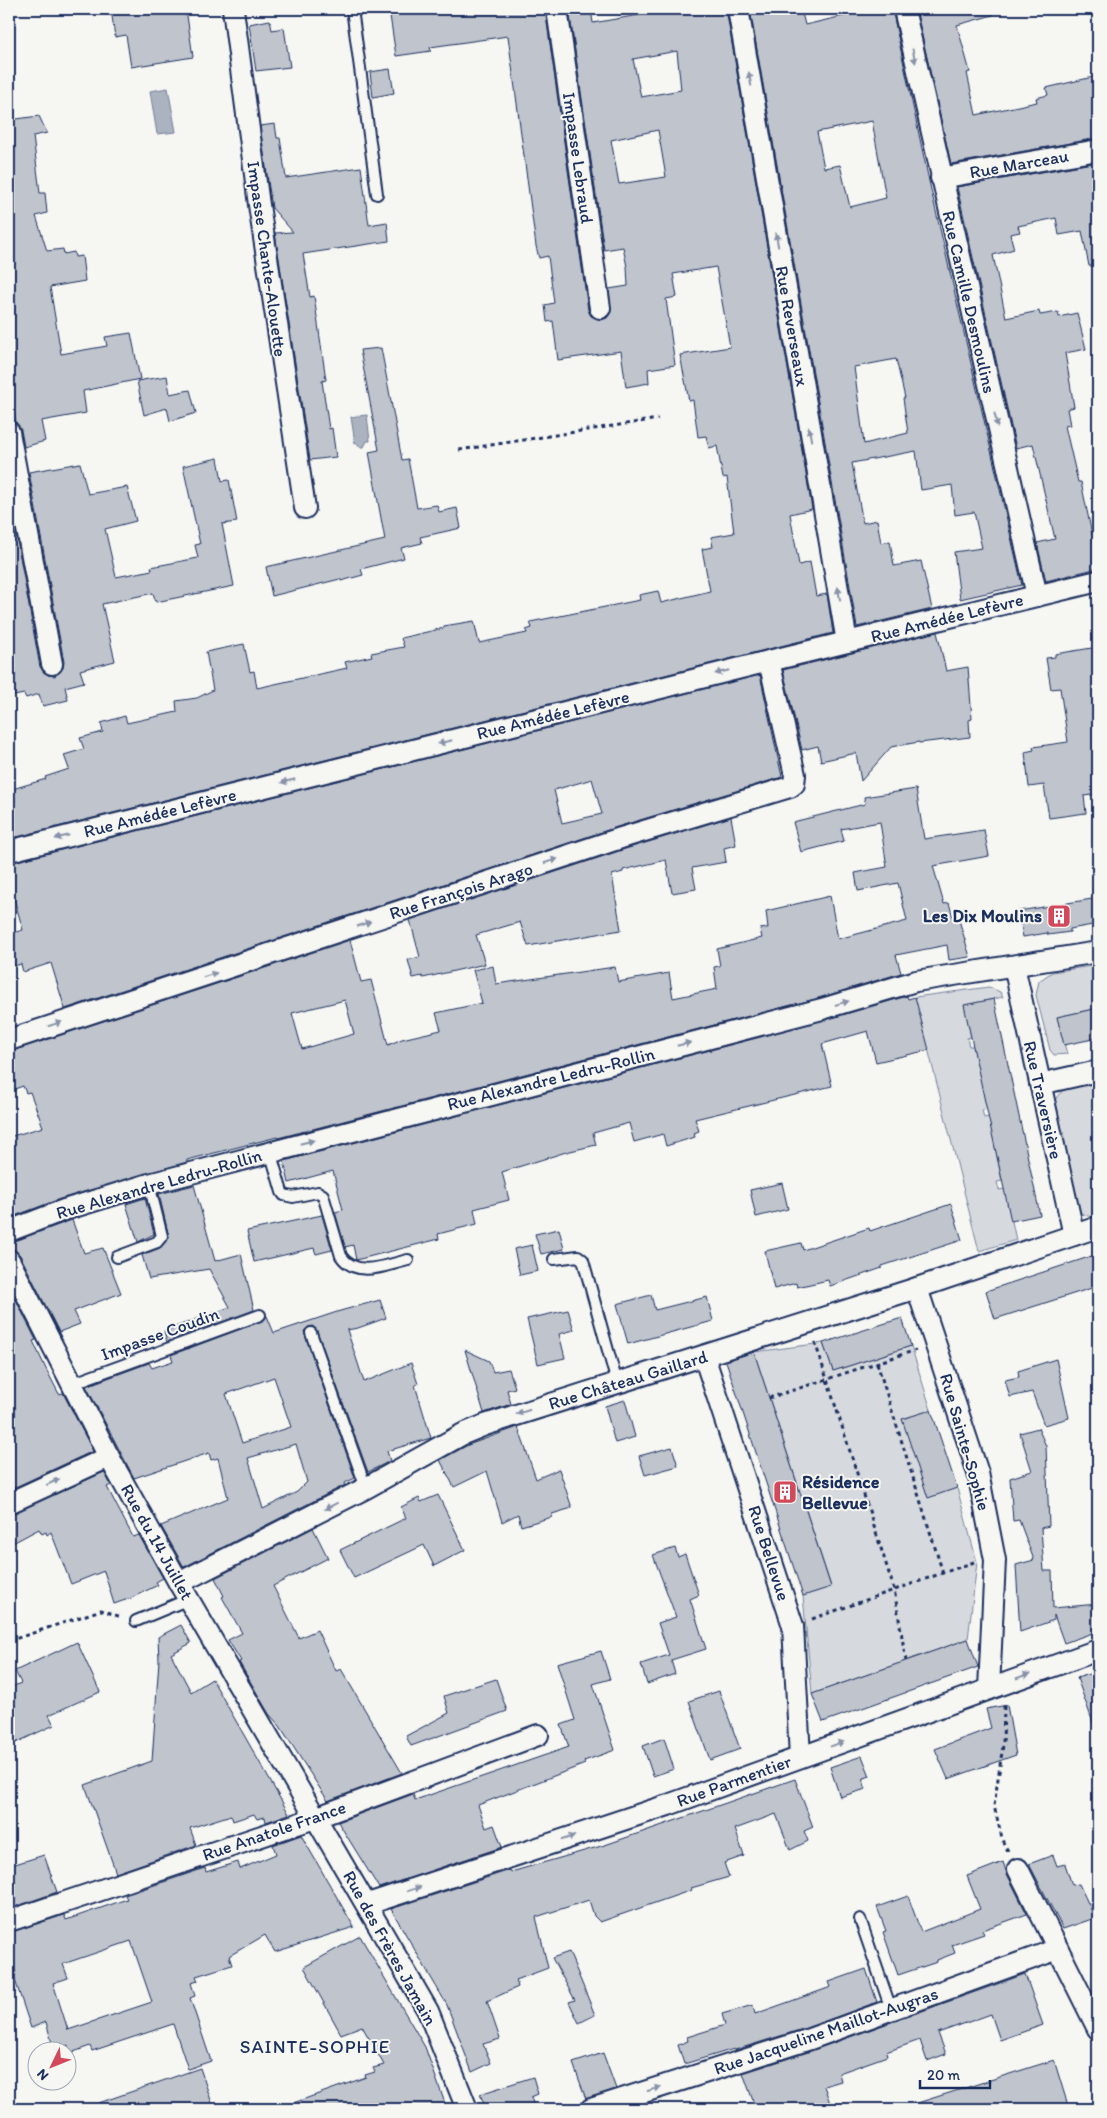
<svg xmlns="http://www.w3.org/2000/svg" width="1107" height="2118" viewBox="0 0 1107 2118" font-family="Itim,sans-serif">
<rect width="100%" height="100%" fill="#f6f6f2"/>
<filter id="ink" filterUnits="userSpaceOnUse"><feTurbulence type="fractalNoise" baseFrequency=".02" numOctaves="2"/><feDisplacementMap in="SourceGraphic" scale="10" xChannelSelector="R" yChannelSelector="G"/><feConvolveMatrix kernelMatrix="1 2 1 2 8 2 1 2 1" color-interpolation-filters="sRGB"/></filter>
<g filter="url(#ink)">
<g fill="#d6d9dd" stroke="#78849e">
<path d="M1098 965V1008L1057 1017 1067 1054 1054 1055 1050 1050 1036 995 1039 981 1052 972Z"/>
<path d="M989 987 1000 992 1003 997 965 1005 971 1037 967 1038 969 1046H973L987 1109 982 1110 984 1118 989 1117 1002 1181 997 1182 999 1190 1005 1189 1016 1240 979 1251 915 997Z"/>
<path d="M1098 1080V1217C1090 1218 1083 1215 1076 1209L1054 1105C1057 1085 1082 1084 1098 1080Z"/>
<path d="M823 1343 833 1371 911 1346 931 1410 903 1419 957 1488 977 1562 968 1639 812 1694 803 1596 831 1586 754 1352Z"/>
</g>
<g fill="#abb2c0" stroke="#717e99">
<path d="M168 88 176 132 157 134 150 91Z"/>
<path d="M367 415 370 441H367L364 447H360L357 443H355L351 417Z"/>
</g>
<g fill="#c0c4cd" stroke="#1b2f5e" fill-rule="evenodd">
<path d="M111 9H186L193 57 131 67 126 35 115 37Z"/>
<path d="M389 9H545L588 310 591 316 601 320 607 318 611 312 609 289 628 286 627 267 623 247 604 250 569 9H591L593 23 639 15 638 12 658 9H726L812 509 790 514 799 565 810 562 816 596 827 594 833 633 9 839V790L46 779 45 777 69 769 64 755 84 749 80 738 103 732 101 723 125 716 127 723 177 712 176 701 197 698 213 690 206 652 244 644 250 672 254 671 257 688 347 668 345 662 372 656 371 653 404 647 401 638 444 628V626L474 621 479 643 527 633 526 630 532 628 530 622 640 600 639 595 658 591 661 603 710 591 702 549 713 547 711 537 734 533 727 477 723 478 717 446 709 448 706 436 698 437 693 400 689 401 680 355 730 347 716 267 673 274 677 297 666 299 675 365 648 369 649 383 626 387 621 351 558 360 553 321 547 322 545 305 554 303 548 256 539 258 536 246 508 36 430 47 431 51 396 56ZM677 51 681 90 641 97 633 59ZM658 130 666 177 619 184 611 140Z"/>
<path d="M750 9H801L805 25 873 9H892L929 181 1022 585 960 599 954 552 982 548 974 512 955 515 952 485 921 490 916 451 852 463 863 523 877 520 881 543 890 541 894 566 921 561 932 609 857 627ZM872 121 886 198 850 207 840 165 824 168 817 132ZM896 359 905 398H903L908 433 864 444 854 367Z"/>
<path d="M916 9H993V15L957 25 970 72 967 73 976 115 1037 102 1036 98 1048 95 1046 88 1093 77 1098 104V138L951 164Z"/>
<path d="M270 20 272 30 284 28 290 67 256 71 249 24Z"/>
<path d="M390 69 394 93 373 97 370 72Z"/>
<path d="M39 116 47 133 33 136 40 193H45L47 213 36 216 47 251 63 249 64 254 74 252 75 257 82 256 85 281 50 287 61 354 107 346 105 337 131 333 140 379 83 391 86 413 41 421 45 441 24 447 21 430 16 423 9 380V120Z"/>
<path d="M275 124 277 138H280L286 178 361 167 369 225 387 222 389 241 303 254 310 297 314 296 326 380 322 381 329 429 332 428 336 457 310 460 275 233 293 232 272 208 260 126Z"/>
<path d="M1098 162V266H1089L1082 231 1059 235 1056 218 1018 226 1020 232 1010 234 1014 249 993 255 1006 318 1039 311 1040 315 1058 312 1059 317 1077 313 1086 349 1065 353 1074 407 1067 409 1070 425 1065 426 1078 482H1081L1094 544 1098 543V568L1046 581 1037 543 1055 539 1033 444 1016 448 957 187Z"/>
<path d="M381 348 402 460 408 459 417 508 437 505 439 512 457 508 461 528 420 537 422 543 401 548 404 558 361 569 363 575 341 581 340 579 272 596 266 567 385 540 369 452 379 450 360 350Z"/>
<path d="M167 376 170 394 190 390 196 413 170 421 167 408 144 415 137 381Z"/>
<path d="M218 458 222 481 229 480 237 522 222 524 234 586 156 602 153 593 102 604 115 661 80 670 84 682 65 687 68 700 43 706 39 694 26 698 24 694 14 696 13 690 9 691V496L40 667 48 675 55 676 63 668 64 662 29 472 80 463 88 494 127 487 136 521 105 529 116 577 152 570 151 567 198 558 195 545 200 544 183 466Z"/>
<path d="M937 632 946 671 968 667 972 719 969 720 970 737 919 743V742L891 747 861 781 856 753 821 761 818 746 802 750 783 670Z"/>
<path d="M1098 647V794L1084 796 1086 813 1049 818 1044 785 1029 787 1025 752 1034 750 1033 747 1068 742 1060 688 1051 689 1046 658 1055 657V654Z"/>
<path d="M760 675 782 777 617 827 65 1009 51 963 23 972 21 964 14 966 12 959 9 960V934L23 930 13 895 9 897V863ZM592 779 602 814 562 823 554 790Z"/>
<path d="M916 789 924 839 984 830 989 856 933 866 944 904 949 903 954 921 959 920 970 957 949 960 947 945 896 955 901 973 819 998 278 1138 277 1137 187 1160V1162L60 1199 9 1218V1137L43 1127 30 1092 26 1093 23 1086 9 1091V1052L350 940 361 982 371 980 388 1045 402 1039 441 1030 436 1013 482 1003 473 970 493 966 496 984 615 967 618 982 669 973 673 998 717 989 714 967 720 966 717 949 762 938 760 929 768 928 766 911 830 896 838 939 907 921 898 883 858 891 855 873 887 867 880 822 841 829 844 841 801 852 793 822 865 804 864 797ZM345 1000 354 1034 302 1049 292 1013Z"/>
<path d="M731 817 736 845 724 848 726 862 692 868 696 889 672 893 666 860 623 870V872L612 875 621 930 528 946 520 922 476 935 485 964 423 978 422 976 413 978 408 960 420 957 410 920 625 849Z"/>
<path d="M1098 898V924L1070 929V932L1048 935 1047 933 1023 937 1019 911Z"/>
<path d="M907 996 908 999 915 997 929 1050 876 1062 868 1031 822 1044 832 1086 695 1119 699 1131 694 1133 695 1137 666 1146 663 1134 634 1142 629 1123 593 1133 596 1145 566 1152 502 1172 509 1200 474 1209 477 1224 438 1234 439 1239 356 1260 353 1245 345 1247 335 1212 343 1210 333 1171 289 1183 284 1161 825 1020Z"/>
<path d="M994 999 1040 1215 1011 1221 964 1005Z"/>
<path d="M1098 1008V1038L1064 1045 1057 1017Z"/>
<path d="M782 1183 788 1209 756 1217 750 1190Z"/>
<path d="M194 1185 215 1261 241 1254 254 1310 167 1342 164 1331 230 1307 209 1269 149 1279 142 1255 160 1248 169 1237 159 1194Z"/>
<path d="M145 1198 154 1234 138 1242 126 1204Z"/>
<path d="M951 1204 962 1240 882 1266V1268L830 1286 828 1280 797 1287 796 1283 774 1289 765 1251 801 1243 803 1250 869 1228 870 1231Z"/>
<path d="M322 1215 332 1250 316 1254 314 1248 254 1262 247 1231Z"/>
<path d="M72 1220 84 1253 103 1248 121 1293 74 1311 80 1324 59 1332 20 1255 15 1250 9 1248V1243Z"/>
<path d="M559 1229 564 1249 541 1254 535 1234Z"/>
<path d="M532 1245 538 1271 520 1275 514 1249Z"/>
<path d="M1098 1254V1286L995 1319 986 1291Z"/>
<path d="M9 1286 36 1340 33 1341 46 1369 59 1394 63 1393 93 1451 9 1490Z"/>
<path d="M651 1295 655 1310 707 1297 713 1321 628 1344 617 1304Z"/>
<path d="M380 1300 386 1318 358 1328 347 1330 364 1382 411 1363 418 1384 415 1385 431 1438 387 1451 390 1461 368 1472 317 1331 313 1326 308 1327 304 1331 305 1335 355 1478 345 1483V1485L184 1567 161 1526 228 1498 218 1458 211 1460 209 1453 134 1478 86 1386 149 1363 152 1368 173 1361 171 1355 262 1321 267 1316 274 1333 340 1311ZM274 1377 291 1427 242 1443 226 1394ZM296 1444 307 1482 297 1492 263 1509 248 1458Z"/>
<path d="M568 1310 574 1330 559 1334 565 1358 538 1364 527 1319Z"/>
<path d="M902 1318 911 1346 833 1371 823 1343Z"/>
<path d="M465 1350 489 1361 493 1372 509 1369 515 1388 507 1390 511 1404 484 1413Z"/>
<path d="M754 1352 831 1587 803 1596 726 1361Z"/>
<path d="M1056 1359 1069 1418 1044 1425 1032 1392 1010 1397 1005 1380 1019 1377 1018 1371Z"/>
<path d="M625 1400 635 1437 615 1443 605 1406Z"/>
<path d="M931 1410 957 1488 928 1498 902 1419Z"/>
<path d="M518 1427 536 1479 559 1469 572 1508 552 1514V1517L521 1526 518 1514 502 1522 487 1471 454 1487 440 1460 468 1445Z"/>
<path d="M1038 1428 1046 1446 1049 1526 1041 1528 1044 1571H1052L1053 1608 1098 1604V1631L1064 1643 1054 1615V1620L1020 1632 1016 1565 1034 1560 1019 1520 1013 1521 1010 1478 1032 1471 1020 1433Z"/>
<path d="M672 1447 678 1466 645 1475 639 1456Z"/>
<path d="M104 1472 111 1485 107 1487 133 1537 139 1535 163 1578 156 1582 158 1585 131 1598 114 1604 104 1571 71 1584 51 1532 47 1535 46 1532 42 1534 39 1529 9 1545V1515Z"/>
<path d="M438 1495 465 1550 434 1566 424 1545 354 1578 340 1550 406 1518 401 1507 419 1498 421 1502Z"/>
<path d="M313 1528 328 1558 273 1586 299 1638 317 1630 336 1671 341 1669 402 1773 328 1801 280 1726 269 1714 239 1662 241 1661 228 1640 242 1633 222 1597 224 1596 215 1578Z"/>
<path d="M675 1548 678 1557 685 1554 699 1595 690 1599 706 1649 671 1660 675 1674 647 1684 641 1664 669 1655 658 1623 676 1617 653 1555Z"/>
<path d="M181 1625 191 1643 171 1654 191 1692 212 1679 289 1814 266 1822 265 1817 257 1819 254 1814 233 1821 231 1815 190 1828 196 1845 116 1873 85 1785 152 1761 159 1660 158 1637Z"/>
<path d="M968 1639 978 1667 823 1722 812 1694Z"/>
<path d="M77 1642 100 1692 49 1715 54 1725 9 1746V1688L21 1683 15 1671Z"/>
<path d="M601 1651 610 1679 593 1684 615 1750 584 1761 585 1764 478 1805 486 1828 494 1825 502 1847 379 1888 338 1822 413 1794 415 1800 569 1747 561 1725 575 1720 557 1663Z"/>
<path d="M1098 1671V1731H1096L1077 1678Z"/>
<path d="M496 1679 507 1711 411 1746 406 1736 449 1713 444 1696Z"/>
<path d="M719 1691 740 1749 710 1760 689 1701Z"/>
<path d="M1007 1705 1016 1755 948 1779 935 1749 991 1728 986 1709Z"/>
<path d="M664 1738 674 1769 653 1776 643 1746Z"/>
<path d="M862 1756 870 1776 862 1779 866 1789 840 1797 830 1767Z"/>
<path d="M795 1779 813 1827 804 1831 808 1841 790 1850 776 1814 735 1829 744 1856 724 1863 729 1877 691 1888 692 1890 600 1922 594 1916 589 1900 536 1917 548 1968 516 1980 518 1987 487 2001 500 2039 483 2044 491 2063 472 2072 447 2005 391 1909 510 1870 511 1872 605 1845Z"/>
<path d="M301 1835 354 1927 275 1952 265 1935 229 1956 232 1965 196 1976 198 1981 191 1983 195 1996 190 1998 211 2061 188 2069 173 2024 92 2051 90 2046 68 2054V2045L54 2050 46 2022 31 2028 13 1974 9 1975V1933L64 1915 66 1920 127 1899 125 1895 205 1868 206 1872 238 1862 240 1869 276 1854 273 1845ZM131 1941 152 2002 68 2030 53 1983 68 1978 63 1964Z"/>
<path d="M44 1855 57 1892 9 1909V1866Z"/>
<path d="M1053 1855 1057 1866 1065 1864 1072 1885 1079 1884 1095 1918 1063 1929 1029 1864Z"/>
<path d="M1003 1862 1007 1874 1027 1914 982 1930 984 1934 952 1945 955 1953 937 1960V1962L898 1975 883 1932 886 1931 877 1907 908 1896 921 1932 980 1909 967 1876Z"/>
<path d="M360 1936 425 2047 447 2109H286L285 2106 366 2077 365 2075 375 2072 373 2068 384 2065 362 2026 341 2034 304 1967Z"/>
<path d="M569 1952 595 2015 579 2023 569 2002 575 2000 552 1958Z"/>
<path d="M866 1969 877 2002 803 2029 735 2050 734 2049 684 2064 678 2045 688 2041 687 2037 725 2025 722 2014 753 2005 755 2014 831 1987 829 1982Z"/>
<path d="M1025 1974 1043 2025 1000 2040 991 2014 938 2033 946 2054 927 2061 920 2040 886 2052 887 2056 839 2073 841 2081 824 2086 832 2109H756L743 2073 811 2051Z"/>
<path d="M603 2053 616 2089 586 2099 573 2063Z"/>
<path d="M1054 2060 1069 2109H912L911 2105Z"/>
<path d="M200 2068 214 2109H90V2106Z"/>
<path d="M533 2077 538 2094 531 2097 535 2109H486L480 2094Z"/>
</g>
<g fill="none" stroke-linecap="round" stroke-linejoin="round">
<g stroke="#1b2f5e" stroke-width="14">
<g id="service">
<path d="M352 9 377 194"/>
<path d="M376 9V10"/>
<path d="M270 1151 282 1192 284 1195 293 1197 318 1192 323 1195 341 1256C357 1279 386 1265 408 1260"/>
<path d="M117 1257 157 1242 162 1236 149 1184"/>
<path d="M554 1259 578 1256 583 1260 617 1383"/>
<path d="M311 1333 366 1488"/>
<path d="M71 1384 260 1315"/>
<path d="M136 1621 189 1599"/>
<path d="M860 1919 891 2009"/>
</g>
</g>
<g stroke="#1b2f5e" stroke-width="24">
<g id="minor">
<path d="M233 9 259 205 305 508"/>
<path d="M557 9 600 308"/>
<path d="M738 9 847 642"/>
<path d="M904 9 1037 596"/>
<path d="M941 178 1098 150"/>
<path d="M9 432 52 664"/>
<path d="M9 851 769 661 1098 581"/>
<path d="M1014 966 1074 1235"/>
<path d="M9 1040 621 838 790 787 794 784 795 775 769 661"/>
<path d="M1040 1084 1098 1071"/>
<path d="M9 1231 64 1210 149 1184 822 1009 916 981 1098 952"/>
<path d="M9 1260 109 1457 179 1583 428 2011 467 2109"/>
<path d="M917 1288 978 1473 995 1560 989 1689"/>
<path d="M704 1356 793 1626 800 1757"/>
<path d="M9 1503 109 1457"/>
<path d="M179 1583 366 1488 463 1434 485 1425 917 1288 1098 1227"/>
<path d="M1018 1869 1098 2029"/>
<path d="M368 1904 668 1805 1098 1650"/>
<path d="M9 1921 315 1818 538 1735"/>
<path d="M591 2109 807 2040 1058 1949"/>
</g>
</g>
<g stroke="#1b2f5e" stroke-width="3" stroke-dasharray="4 4" stroke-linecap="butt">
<path d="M459 450 658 419"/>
<path d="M815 1342 894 1589 906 1661"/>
<path d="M877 1363 943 1573"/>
<path d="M769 1398 916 1350"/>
<path d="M812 1619 974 1562"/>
<path d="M9 1641 101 1610 121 1617"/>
<path d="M1004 1706 1003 1745 994 1806 1003 1842 1008 1851"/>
</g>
<use href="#service" stroke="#f6f6f2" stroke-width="10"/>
<use href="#minor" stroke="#f6f6f2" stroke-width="20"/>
</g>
<defs><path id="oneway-solid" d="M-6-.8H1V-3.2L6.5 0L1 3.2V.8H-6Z" transform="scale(1.25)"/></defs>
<g fill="#8892a8">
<use href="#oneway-solid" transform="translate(914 56) rotate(78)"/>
<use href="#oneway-solid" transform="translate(750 79) rotate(-100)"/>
<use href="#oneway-solid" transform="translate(777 240) rotate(-100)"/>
<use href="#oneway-solid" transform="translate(996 420) rotate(77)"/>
<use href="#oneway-solid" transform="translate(810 434) rotate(-100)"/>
<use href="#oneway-solid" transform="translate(839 594) rotate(-100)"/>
<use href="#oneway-solid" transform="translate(722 672) rotate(166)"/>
<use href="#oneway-solid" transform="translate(445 742) rotate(166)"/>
<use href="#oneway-solid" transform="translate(288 781) rotate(166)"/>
<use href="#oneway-solid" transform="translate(62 837) rotate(166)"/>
<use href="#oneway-solid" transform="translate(551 861) rotate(-18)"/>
<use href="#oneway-solid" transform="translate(364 924) rotate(-19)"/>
<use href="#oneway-solid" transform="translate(210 975) rotate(-18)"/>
<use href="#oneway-solid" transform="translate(842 1003) rotate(-16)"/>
<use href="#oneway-solid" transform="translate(55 1024) rotate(-17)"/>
<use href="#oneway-solid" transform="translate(684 1044) rotate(-14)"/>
<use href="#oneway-solid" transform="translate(307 1142) rotate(-14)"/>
<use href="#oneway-solid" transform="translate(523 1412) rotate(162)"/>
<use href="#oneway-solid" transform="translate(53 1482) rotate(-25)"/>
<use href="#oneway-solid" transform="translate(331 1506) rotate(153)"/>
<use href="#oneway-solid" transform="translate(1023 1676) rotate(-19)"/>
<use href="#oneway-solid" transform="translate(837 1744) rotate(-20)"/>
<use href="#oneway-solid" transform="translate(568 1838) rotate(-18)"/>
<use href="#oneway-solid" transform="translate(414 1889) rotate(-18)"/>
<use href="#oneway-solid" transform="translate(654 2089) rotate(-18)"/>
</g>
</g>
<defs>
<g id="building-square" transform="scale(1.25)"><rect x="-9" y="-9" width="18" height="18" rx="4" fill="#d1495b" stroke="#f6f6f2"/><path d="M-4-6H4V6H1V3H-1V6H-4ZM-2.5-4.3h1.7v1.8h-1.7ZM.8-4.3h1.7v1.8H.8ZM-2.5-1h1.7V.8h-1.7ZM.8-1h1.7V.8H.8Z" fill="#fff"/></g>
</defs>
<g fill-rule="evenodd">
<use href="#building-square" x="1059" y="916"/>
<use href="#building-square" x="785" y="1492"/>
</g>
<g text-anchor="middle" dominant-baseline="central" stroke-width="4" stroke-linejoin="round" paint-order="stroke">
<g font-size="18" fill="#1b2f5e" stroke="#f6f6f2">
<text transform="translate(578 158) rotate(82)">Impasse Lebraud</text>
<text transform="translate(1019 164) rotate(-10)">Rue Marceau</text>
<text transform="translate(267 259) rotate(82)">Impasse Chante-Alouette</text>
<text transform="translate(969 302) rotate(77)">Rue Camille Desmoulins</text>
<text transform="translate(792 326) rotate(80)">Rue Reverseaux</text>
<text transform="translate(947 618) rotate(-14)">Rue Amédée Lefèvre</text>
<text transform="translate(553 715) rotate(-14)">Rue Amédée Lefèvre</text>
<text transform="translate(160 813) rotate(-14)">Rue Amédée Lefèvre</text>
<text transform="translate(461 891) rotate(-18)">Rue François Arago</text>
<text transform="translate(551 1079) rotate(-14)">Rue Alexandre Ledru-Rollin</text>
<text transform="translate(1043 1100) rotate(77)">Rue Traversière</text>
<text transform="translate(159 1184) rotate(-16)">Rue Alexandre Ledru-Rollin</text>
<text transform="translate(160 1334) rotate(-20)">Impasse Coudin</text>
<text transform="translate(628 1380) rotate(-17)">Rue Château Gaillard</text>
<text transform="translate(965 1442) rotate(74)">Rue Sainte-Sophie</text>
<text transform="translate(157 1542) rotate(61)">Rue du 14 Juillet</text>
<text transform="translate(769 1553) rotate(72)">Rue Bellevue</text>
<text transform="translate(734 1781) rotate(-20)">Rue Parmentier</text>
<text transform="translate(274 1831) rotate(-19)">Rue Anatole France</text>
<text transform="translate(390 1948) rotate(61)">Rue des Frères Jamain</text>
<text transform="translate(826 2031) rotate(-19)">Rue Jacqueline Maillot-Augras</text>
</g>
<g font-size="18" font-weight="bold" fill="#1b2f5e" stroke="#f6f6f2" text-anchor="end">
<text x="1042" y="916">Les Dix Moulins</text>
<text x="802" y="1482" text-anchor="start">Résidence<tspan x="802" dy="21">Bellevue</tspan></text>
</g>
<g font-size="19" letter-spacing="1" fill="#1b2f5e" stroke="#f6f6f2">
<text x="315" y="2046">SAINTE-SOPHIE</text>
</g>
</g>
<rect width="1107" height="2118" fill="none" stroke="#f6f6f2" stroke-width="30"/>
<rect x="15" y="15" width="1077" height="2088" fill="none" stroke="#1b2f5e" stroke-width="2" filter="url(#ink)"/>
<g transform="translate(52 2066) rotate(227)"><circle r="24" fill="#f6f6f2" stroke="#9ea6b7"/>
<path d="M0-4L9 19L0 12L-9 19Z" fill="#d1495b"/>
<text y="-8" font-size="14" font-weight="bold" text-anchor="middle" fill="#1b2f5e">N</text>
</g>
<path d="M920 2080v8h70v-8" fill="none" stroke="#1b2f5e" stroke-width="2.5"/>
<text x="927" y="2080" font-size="15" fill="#1b2f5e" stroke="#f6f6f2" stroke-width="4" paint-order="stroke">20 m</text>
</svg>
